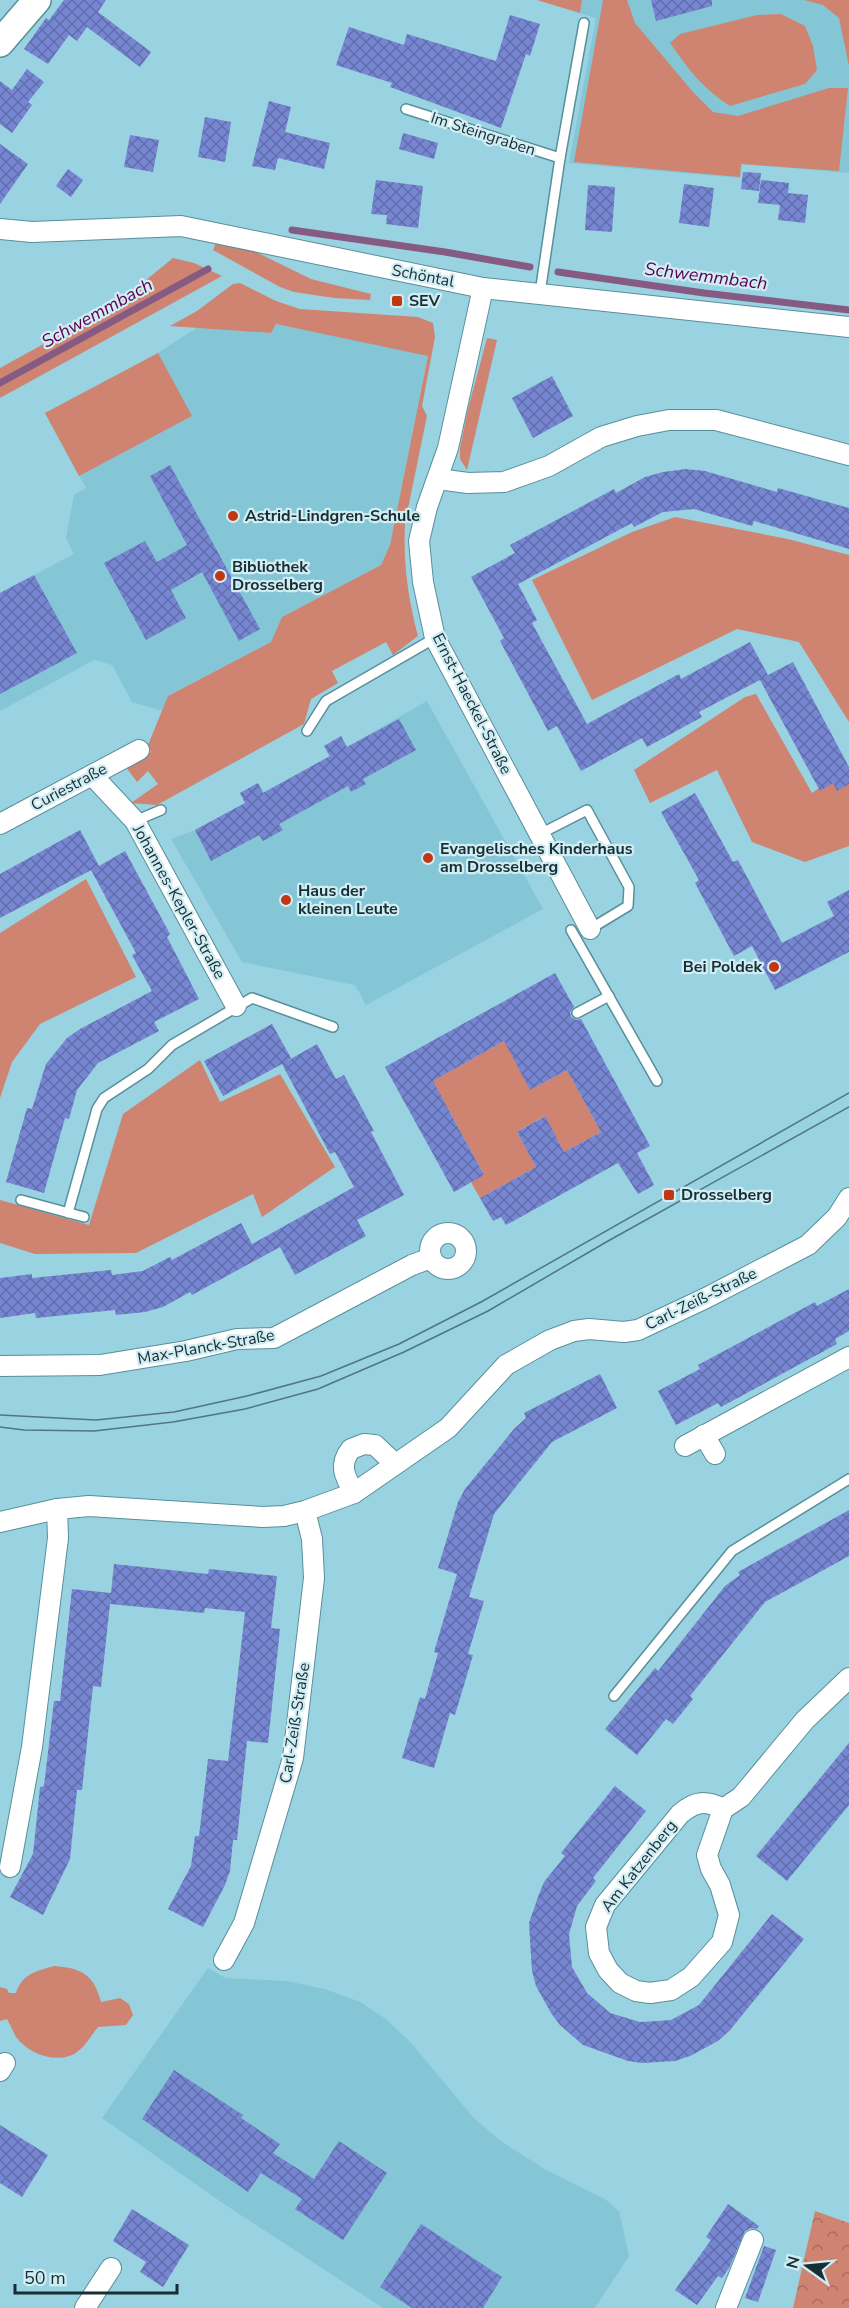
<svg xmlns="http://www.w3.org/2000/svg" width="849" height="2308" viewBox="0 0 849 2308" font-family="'Nunito Sans',sans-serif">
<defs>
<pattern id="forest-crowns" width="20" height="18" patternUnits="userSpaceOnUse" patternTransform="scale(1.5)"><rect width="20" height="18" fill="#cf8471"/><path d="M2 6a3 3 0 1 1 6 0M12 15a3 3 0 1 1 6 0" fill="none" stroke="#a76c5e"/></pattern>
<pattern id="building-cross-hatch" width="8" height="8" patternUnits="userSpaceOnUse" patternTransform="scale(1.5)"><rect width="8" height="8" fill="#7786d2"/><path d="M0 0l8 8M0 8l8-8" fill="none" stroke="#616eab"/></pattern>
</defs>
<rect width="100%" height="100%" fill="#99d2e0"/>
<g fill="#84c6d6">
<path d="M537 0H849V173L742 164 740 178 569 163 596 18Z"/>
<path d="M276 324 428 355 390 545 381 565 282 617 271 642 169 695 163 711 132 702 112 665 94 660 0 711V593L74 554 66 538 74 495 86 488 45 413 158 353 198 327 270 333Z"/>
<path d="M427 701 543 909 366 1005 355 985 242 962 171 839 195 830 245 803 240 793 258 783 264 792 329 757 324 746 341 736 347 747Z"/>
<path d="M208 1968 225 1978 286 1981 325 1989 360 2002 386 2019 412 2044 473 2117 499 2140 546 2170 605 2199 619 2211 629 2256 595 2308H383L224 2204 102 2118Z"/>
</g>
<g fill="#cf8471">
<path d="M537 0H582L580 13Z"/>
<path d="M603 0H627L635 23 693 92 713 112 738 116 829 88H848L839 171 741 164 740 177 574 162Z"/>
<path d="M804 0H849V66L839 18 823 5Z"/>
<path d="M781 14 805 26 813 46 817 70 805 84 730 106C701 87 690 71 670 43L680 34 757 15Z"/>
<path d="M216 243 256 252 311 279 371 294 370 300 334 298 294 292 280 287 213 250Z"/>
<path d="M173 258 194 263 222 276 0 398V368L118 303Z"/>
<path d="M240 283 276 301 300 309 418 317 433 323 435 337 422 406 427 416 405 523C403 561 408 599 418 636L393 655 386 642 332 671 338 683 311 699 304 724 157 805 131 803 158 784 148 771 137 782 126 767 151 752 148 745 168 696 271 642 282 617 381 565 390 545 428 356 276 324 271 333 170 326 197 311 233 284Z"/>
<path d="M487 338 497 340 467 470 460 459V448L468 409Z"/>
<path d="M158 353 192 416 79 476 45 413Z"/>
<path d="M675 517 788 539 849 555V722L799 642 737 629 592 700 532 580 632 532Z"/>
<path d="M756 694 812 793 849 767V846L805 862 752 842 717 770 650 803 634 770 745 697Z"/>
<path d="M86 879 136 977 40 1024 12 1062 0 1098V933Z"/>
<path d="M540 1021 530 1090 567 1070 601 1132 564 1152 544 1116 517 1132 536 1167 480 1198 471 1182 484 1175 445 1103 429 1083Z"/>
<path d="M200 1060 220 1102 280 1074 335 1167 262 1217 253 1194 136 1253 35 1254 0 1243V1200L89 1225 123 1114Z"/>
<path d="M54 1966C81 1968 94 1974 101 2002L120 1998 129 2004 133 2015 126 2025 98 2027C91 2036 83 2050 72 2055 53 2063 28 2053 16 2037 13 2031 10 2025 7 2019L0 2021V1987L7 1989 9 1993H16C22 1974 36 1971 54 1966Z"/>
</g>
<path fill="url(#forest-crowns)" d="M815 2211 849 2223V2308H793Z"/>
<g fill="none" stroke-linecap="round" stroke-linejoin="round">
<g stroke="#855b84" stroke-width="7">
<path d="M292 230 445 252 530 267"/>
<path d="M558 272 704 293 849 310"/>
<path d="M0 383 208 269"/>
</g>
</g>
<g fill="url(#building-cross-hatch)">
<path d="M64 0H106L98 12 151 52 140 67 87 27 77 41 69 35 48 64 24 49 46 18 49 20Z"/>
<path d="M651 0H712V6L656 21Z"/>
<path d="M510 15 540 24 530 56 526 54 501 128 390 87 392 83 336 65 349 27 404 45 407 34 496 61Z"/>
<path d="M27 69 44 82 28 102 32 105 12 133 0 124V81L12 90Z"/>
<path d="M269 101 291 107 285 132 330 143 324 169 278 158 275 170 252 166Z"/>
<path d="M205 117 231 122 225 162 198 157Z"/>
<path d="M403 133 438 143 434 159 399 149Z"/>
<path d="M130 135 159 140 153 172 124 167Z"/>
<path d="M0 144 28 164 0 204Z"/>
<path d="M68 169 83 180 71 197 56 186Z"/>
<path d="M743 172 761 173 759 191 741 189Z"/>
<path d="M376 180 423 186 418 228 386 224 387 215 371 214Z"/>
<path d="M761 180 789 183 788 193 808 195 805 223 778 220 780 205 758 203Z"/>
<path d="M684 184 714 188 709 227 679 223Z"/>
<path d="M588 185 615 187 612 232 585 230Z"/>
<path d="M552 376 573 416 533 438 512 398Z"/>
<path d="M170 465 260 629 239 641 202 572 171 590 186 618 146 640 104 563 145 541 157 562 187 545 150 476Z"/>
<path d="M686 469 705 471 777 492 778 488 849 508V549L754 521 752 526 694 509 663 512 634 527 632 523 518 584 537 620 532 623 587 724 679 674 681 679 750 642 768 675 793 662 849 767V784L837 791 833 783 820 791 760 680 699 712 702 717 647 747 642 738 581 771 557 726 548 731 500 641 504 638 471 577 515 553 510 545 614 489 616 493 645 477 663 472Z"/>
<path d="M34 575 77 653 0 694V593Z"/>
<path d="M399 719 416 750 363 779 366 784 351 792 348 786 279 824 283 830 263 841 259 835 211 861 195 830 245 803 240 793 258 783 263 793 330 756 324 746 341 736 347 747Z"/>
<path d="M695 793 733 862 738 860 782 943 834 916 827 902 849 890V952L775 990 752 946 734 956 695 883 699 880 661 812Z"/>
<path d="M80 830 99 866 125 851 170 934 167 937 199 999 154 1022 159 1031 98 1063 77 1090 69 1119 65 1118 44 1193 6 1182 27 1108 32 1109 46 1064 67 1038 80 1029 152 991 132 955 136 953 91 870 97 867 0 918V874Z"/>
<path d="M555 973 574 1007 570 1012 571 1017 576 1020 581 1019 650 1146 637 1153 654 1185 638 1194 618 1163 506 1225 501 1217 493 1221 480 1198 536 1167 517 1132 545 1116 564 1152 601 1132 567 1070 530 1090 504 1041 433 1081 484 1175 454 1192 385 1067Z"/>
<path d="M272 1024 291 1058 287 1061 317 1044 336 1079 344 1075 374 1131 371 1132 404 1195 357 1220 366 1236 295 1275 280 1247 192 1295 190 1292 163 1307 145 1312 116 1315 115 1310 36 1318 35 1313 0 1318V1278L32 1274V1278L111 1270 112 1275 143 1271 170 1257 172 1260 241 1223 252 1244 354 1187 335 1152 330 1154 282 1064 223 1096 204 1061Z"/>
<path d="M849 1289V1331L835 1339 837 1344 721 1407 718 1403 676 1425 658 1391 700 1369 698 1365 815 1302 817 1306Z"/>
<path d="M600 1374 617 1408 552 1442 494 1514 469 1597 484 1601 468 1654 473 1655 455 1715 450 1713 434 1768 402 1758 420 1697 425 1699 438 1653 434 1652 457 1574 438 1568 458 1502 465 1489 514 1429 526 1418 524 1413Z"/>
<path d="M849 1510V1556L765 1602 690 1696 693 1699 673 1724 666 1719 637 1755 605 1729 655 1668 658 1671 725 1586 740 1575 738 1572Z"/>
<path d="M114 1564 208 1574 209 1569 277 1576 271 1628 280 1629 268 1743 247 1741 237 1840H233L230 1871 225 1885 203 1927 168 1909 191 1866 195 1836H199L208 1759 228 1761 245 1612 205 1608 204 1613 110 1604 101 1687 93 1686 82 1790H77L70 1859 43 1915 10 1897 33 1854 40 1787 44 1786 54 1701H60L72 1589 111 1593Z"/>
<path d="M849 1743V1805L787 1881 756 1856Z"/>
<path d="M615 1786 646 1811 593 1878 596 1881 577 1906 569 1934 572 1967 587 1993 610 2013 640 2022 657 2021 671 2020 699 2005 772 1914 804 1939 730 2030 718 2041 690 2056 675 2061 642 2063 628 2061 583 2045 560 2025 551 2013 536 1986 532 1971 529 1923 539 1894 544 1882 565 1856 561 1853Z"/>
<path d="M174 2070 243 2115 241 2118 280 2144 273 2153 314 2179 339 2141 387 2173 343 2240 295 2209 302 2199 261 2173 248 2192 142 2119Z"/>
<path d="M0 2125 48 2155 22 2197 0 2183Z"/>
<path d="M728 2204 759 2226 757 2229 751 2228 745 2231 729 2268 722 2278 718 2276 697 2305 675 2290 711 2240 706 2237Z"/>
<path d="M132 2209 189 2245 163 2287 140 2272 146 2262 113 2241Z"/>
<path d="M421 2224 502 2277 483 2308H412L380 2287Z"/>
<path d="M764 2246 776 2250 758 2302 745 2298Z"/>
</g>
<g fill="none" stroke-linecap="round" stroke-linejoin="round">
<g stroke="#588f9c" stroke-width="12">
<g id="lane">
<path d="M406 109 560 158"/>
<path d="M540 293 560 158 584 23"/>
<path d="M307 731 326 701 435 638"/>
<path d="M135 821 161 810"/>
<path d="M540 834 587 810 629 887 628 906 590 929"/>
<path d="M571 930 657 1081"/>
<path d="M577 1013 609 996"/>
<path d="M21 1200 84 1217"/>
<path d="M68 1213 97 1109 104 1098 148 1069 172 1045 252 998 333 1027"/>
<path d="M614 1696 732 1551 849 1479"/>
</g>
</g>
<g stroke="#588f9c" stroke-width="22">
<g id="street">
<path d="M0 229 32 232 181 226 483 288 849 327"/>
<path d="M483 288 448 448 427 507 419 541 423 582 435 638 590 929"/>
<path d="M438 479 468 483 504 482 549 466 601 437 637 426 669 420H716L849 455"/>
<path d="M92 775 135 821 236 1006"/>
<path d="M0 824 139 750"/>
<circle cx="448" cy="1251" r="18"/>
<path d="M0 1366 100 1365 186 1351 237 1339 274 1338 412 1265 431 1258"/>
<path d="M704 1435 715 1454"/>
<path d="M685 1446 849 1357"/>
<path d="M354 1493C345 1477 338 1465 351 1449L364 1444 375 1445 395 1464"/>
<path d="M0 1522 57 1509 89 1506 263 1517 284 1516 305 1511 354 1493 448 1428 506 1365 550 1340 574 1331 589 1329 624 1332 638 1330 706 1298 808 1245 837 1217 849 1198"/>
<path d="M723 1809C706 1800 695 1801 680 1814L605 1905 596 1927 599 1953 608 1970 620 1983 636 1991 650 1993 671 1990 691 1977 722 1942 729 1915 720 1885 711 1869 707 1855 723 1809 741 1797 805 1720 849 1678"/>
<path d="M10 1867 32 1747 58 1538 57 1509"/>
<path d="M224 1960 244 1923 293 1758 314 1578 312 1539 305 1511"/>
<path d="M0 2071 5 2063"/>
<path d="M85 2308 111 2268"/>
<path d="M726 2308 753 2240"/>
</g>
</g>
<g stroke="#588f9c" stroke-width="30">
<path id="secondary" d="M0 43 37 0"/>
</g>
<use href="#lane" stroke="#fff" stroke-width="9"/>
<use href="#street" stroke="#fff" stroke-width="20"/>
<use href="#secondary" stroke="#fff" stroke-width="27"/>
<g stroke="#507780" stroke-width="1.5">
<path d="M0 1415 96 1420 174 1412 247 1396 321 1376 399 1344 481 1302 849 1093"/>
<path d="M0 1427 24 1430 94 1431 173 1422 245 1409 318 1389 404 1352 488 1311 608 1241 849 1107"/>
</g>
</g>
<g fill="#c13714" stroke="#d1edf4" stroke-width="2">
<rect x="391" y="295" width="12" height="12" rx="3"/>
<circle cx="233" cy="516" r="6"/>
<circle cx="220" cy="576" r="6"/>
<circle cx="428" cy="858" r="6"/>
<circle cx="286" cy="900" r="6"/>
<circle cx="774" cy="967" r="6"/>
<rect x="663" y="1189" width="12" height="12" rx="3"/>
</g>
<g text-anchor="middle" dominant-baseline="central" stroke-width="4.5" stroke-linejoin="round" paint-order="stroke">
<g font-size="16" fill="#172e34" stroke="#d1edf4">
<text transform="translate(483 134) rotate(18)">Im Steingraben</text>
<text transform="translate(423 276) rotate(11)">Schöntal</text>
<text transform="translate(472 704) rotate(63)">Ernst-Haeckel-Straße</text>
<text transform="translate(69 787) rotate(-28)">Curiestraße</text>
<text transform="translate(179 902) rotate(61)">Johannes-Kepler-Straße</text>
<text transform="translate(701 1299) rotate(-26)">Carl-Zeiß-Straße</text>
<text transform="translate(206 1347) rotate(-10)">Max-Planck-Straße</text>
<text transform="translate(295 1723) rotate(-81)">Carl-Zeiß-Straße</text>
<text transform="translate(639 1866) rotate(-52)">Am Katzenberg</text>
</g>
<g font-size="16" font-weight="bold" fill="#172e34" stroke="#d1edf4" text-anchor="start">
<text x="409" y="301">SEV</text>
<text x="245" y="516">Astrid-Lindgren-Schule</text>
<text x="232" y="567">Bibliothek<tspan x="232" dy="18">Drosselberg</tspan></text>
<text x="440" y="849">Evangelisches Kinderhaus<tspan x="440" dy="18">am Drosselberg</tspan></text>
<text x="298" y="891">Haus der<tspan x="298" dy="18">kleinen Leute</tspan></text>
<text x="762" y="967" text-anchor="end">Bei Poldek</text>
<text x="681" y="1195">Drosselberg</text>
</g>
<g font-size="18" font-style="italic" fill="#5a0050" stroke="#d1edf4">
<text transform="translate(706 276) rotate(7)">Schwemmbach</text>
<text transform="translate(97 313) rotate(-29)">Schwemmbach</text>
</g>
</g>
<g transform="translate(807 2266) rotate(285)" stroke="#d1edf4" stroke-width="4.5" paint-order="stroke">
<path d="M0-4.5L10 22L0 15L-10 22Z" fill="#172e34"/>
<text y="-9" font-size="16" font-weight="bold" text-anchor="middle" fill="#172e34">N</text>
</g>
<path d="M15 2284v9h162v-9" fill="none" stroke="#172e34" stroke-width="3"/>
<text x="24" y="2284" font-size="18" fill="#172e34" stroke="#d1edf4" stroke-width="4.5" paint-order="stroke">50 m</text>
</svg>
